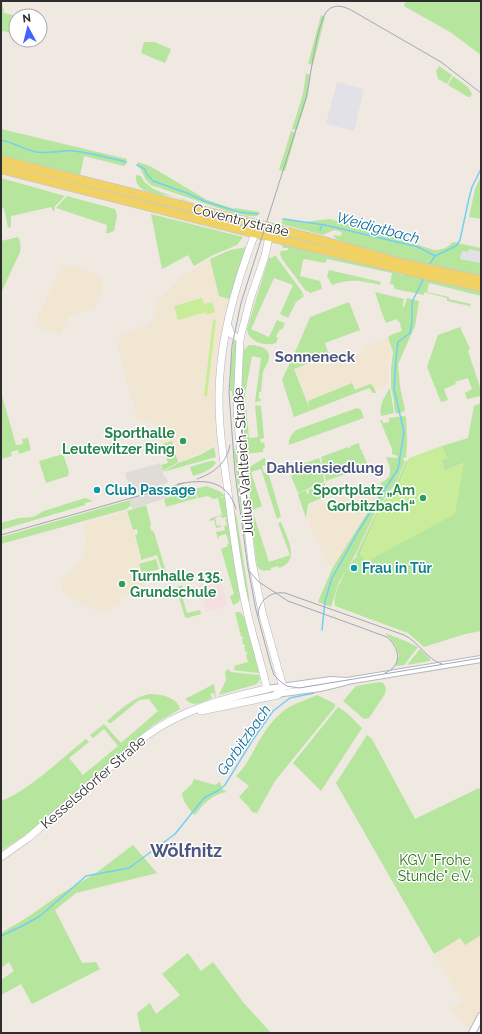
<svg xmlns="http://www.w3.org/2000/svg" width="482" height="1034" viewBox="0 0 482 1034" font-family="Raleway,sans-serif">
<rect width="100%" height="100%" fill="#efe9e1"/>
<g fill="#e3e1e8">
<path d="M337 82 364 89 354 131 326 124Z"/>
<path d="M469 249 481 252V263L460 259 462 251Z"/>
</g>
<g fill="#f0e6d1">
<path d="M210 259 219 296 229 299 224 322 217 362 213 361 212 362V364L217 365 215 401 217 442 199 454 178 462 172 441 162 444 155 421 147 422 146 419 135 421 136 414 118 347V343L121 336 124 334 150 323 157 311 156 300 163 296 185 275Z"/>
<path d="M63 264 86 270 103 278V290L94 308 69 317 60 335 41 328 35 323Z"/>
<path d="M387 337 392 352 387 366 389 385 374 390 373 386 355 390 352 383 308 401 295 369 336 353 340 362 364 352 363 347Z"/>
<path d="M380 483 383 488 379 494 333 567 328 565 317 538 313 535 308 520 310 505 321 500 326 503H329Z"/>
<path d="M127 511 135 535H134L141 563 139 564 146 590 118 598 120 605 99 612 69 597 62 589 61 582 83 558 86 539 82 524Z"/>
<path d="M481 935V1009L469 1028 460 1020 451 1008 463 1001 434 954 460 938Z"/>
</g>
<path fill="#f5dfe0" d="M217 569 228 606 207 612 196 576Z"/>
<g fill="#b6e59e">
<path d="M1 1H2L4 13 17 16H16V34L3 31 1 32Z"/>
<path d="M406 1H481V55L450 32 404 6Z"/>
<path d="M321 15 325 17 313 65 308 64Z"/>
<path d="M144 42H154L171 49 165 63 141 53Z"/>
<path d="M439 66 452 75 447 84 438 79 436 71Z"/>
<path d="M306 73 310 75 308 95 297 130 292 129 303 94Z"/>
<path d="M453 76 468 87 472 94 470 97H468L448 85Z"/>
<path d="M1 129 127 159 126 164 124 166 84 156 80 176 1 156Z"/>
<path d="M291 131 296 133 285 171 279 170Z"/>
<path d="M138 162 150 166 207 200 234 209 235 208 260 212 257 216H248L230 212 151 185 146 180 140 168 137 166Z"/>
<path d="M136 175 141 176C148 193 175 195 191 202 186 201 181 199 176 197 163 194 133 195 136 175Z"/>
<path d="M481 176V219L469 217 475 189Z"/>
<path d="M1 178 65 196 55 206 54 212 51 207 11 216V227L8 228 4 208 1 209Z"/>
<path d="M67 196 115 209 117 216 114 231 109 233H106L107 225 56 208Z"/>
<path d="M151 214 243 237 237 245 211 256 194 266 188 255 162 269Z"/>
<path d="M283 218 305 222 330 219 371 230 434 250C442 250 447 248 453 242L481 248V252L469 249 468 252 462 251 460 259 481 263V277L373 252 336 239 333 235 341 236 342 232 334 230 323 235 285 225 282 224Z"/>
<path d="M18 237C21 242 21 247 20 252L1 293V241Z"/>
<path d="M281 243 319 252 321 255 327 256 329 255 397 271 399 274 405 275 408 274 481 291V296L429 283 427 292 449 297V299L471 304 470 306 447 301V298L424 292V295L395 289 394 288V285L390 284 392 273 327 259 325 263 305 259 303 260 300 276 320 281 322 289 310 293 308 291H306L282 259 280 254 281 251 288 250V248H283Z"/>
<path d="M246 247 229 299 219 296 210 259 230 250Z"/>
<path d="M275 255 303 293 300 296 303 294 304 296 296 302 288 318 280 314 293 285 274 278 251 329 269 337 277 320 285 323 282 330 280 329 276 337 278 338 276 343C266 347 248 342 247 329L269 257 272 258Z"/>
<path d="M329 270 381 282 380 285C361 281 351 278 332 285L327 276Z"/>
<path d="M375 292 404 299 402 309 405 305 407 298 419 301 415 326 398 364 400 387 405 410 403 412 396 414 394 407V402L391 387V369L393 352 388 337 393 334 402 331 400 325 401 324 396 319 386 323 383 316Z"/>
<path d="M349 302 360 330 325 343 329 355 294 369 309 407 308 401 352 383 355 390 370 384 373 386 376 393H373L369 388 294 417 282 380 300 341 310 317Z"/>
<path d="M460 327 470 349 468 351 481 390V396L467 399 465 393 472 389 468 378 455 382 456 384 444 389 448 400 441 402 427 367 438 335Z"/>
<path d="M234 339 237 340 234 396 236 442 233 412 232 391H230L231 364Z"/>
<path d="M249 345C256 345 270 347 269 357 269 362 265 367 263 372 262 379 262 386 261 392H259V399H261V401L255 402 261 358 252 356 245 394 249 438 258 437 255 405 261 406 264 438 260 439 261 443 264 442 265 448 263 449V452L243 454 240 411 242 360 244 350Z"/>
<path d="M390 388 394 413 381 416C379 405 384 397 390 388Z"/>
<path d="M1 392 16 445 23 444 22 439 28 438 31 450 19 454 18 450 11 452 12 456 1 459Z"/>
<path d="M481 403V631L465 634 424 647 408 633 335 606C332 595 348 563 357 556L356 555 378 509 395 487 406 461H408L399 484 378 513 360 554 366 561 463 463 445 471 441 460 447 458 442 446 468 438 474 406Z"/>
<path d="M357 408 361 410 364 418 289 445C288 439 291 435 296 430Z"/>
<path d="M404 416 406 417 407 442 406 458 404 457 403 460 405 461 397 481 377 509 355 555 339 582 331 607 318 602 332 569 383 488 380 483C394 477 391 469 386 457L397 458 398 456 392 454V449L380 420H382L383 423 389 422V418Z"/>
<path d="M172 441 178 462 163 471 161 465 168 463 162 444Z"/>
<path d="M233 442 235 451H238L251 572 249 568 237 481Z"/>
<path d="M359 443 360 448 359 449H361L368 466 326 481 321 457 348 447 350 449V446Z"/>
<path d="M214 447 216 457 163 472 178 463 200 455Z"/>
<path d="M63 454 69 472 68 476 46 483 39 461Z"/>
<path d="M264 458H265L266 465 262 466 264 473 268 472 281 516 277 519 261 469 251 472 262 506 252 510 269 562 290 555 278 523 281 522C287 537 301 561 279 568L278 566 271 568V570C265 571 261 572 257 566L250 514V482L249 470 251 466Z"/>
<path d="M319 458 323 469 324 482 316 486 315 484 314 486 298 493 291 476 293 475H291L289 469 294 467 295 470 294 467Z"/>
<path d="M210 461H214L216 463C210 471 202 473 193 476L190 467Z"/>
<path d="M325 483V489L322 492V498L308 504 306 518 298 495 299 493 306 490 307 494 309 493 308 490Z"/>
<path d="M207 486 221 492 225 496 219 498 225 497 228 517 222 518 221 516 215 518 217 526 220 525 221 527 216 528 214 520 209 521 211 518 222 515 218 498 213 499 208 496 198 498 195 489Z"/>
<path d="M194 489 197 498 166 507 164 499Z"/>
<path d="M85 498 93 501 85 503V505L1 530V523L19 518 33 517 44 511Z"/>
<path d="M130 500 131 505 127 509 1 544V537Z"/>
<path d="M233 504 237 519 250 603C238 573 237 536 233 504Z"/>
<path d="M146 505 151 524 150 526 151 530 154 532 167 575 164 576 157 555 141 560V558L135 535 138 534 137 529 133 530 127 511Z"/>
<path d="M228 518 240 598 239 602 233 605 230 596 234 594 221 549 228 546 227 544 229 543 226 534 219 536V538L218 539 216 532 225 530 224 526 227 525 225 519Z"/>
<path d="M156 559 159 569 142 574 139 564Z"/>
<path d="M182 585 183 588 180 589 187 613 200 610 201 614 187 618 185 617 176 588Z"/>
<path d="M235 612H240L244 617 259 673 232 670 235 669 234 666 248 662 246 654 248 653 245 651 244 647 246 646 243 644 242 639 244 638 241 636Z"/>
<path d="M385 633 408 642 418 647 404 665 396 666 399 655 396 646Z"/>
<path d="M420 649 431 660 429 661 407 665Z"/>
<path d="M228 669 231 672 259 675C261 680 259 683 254 685L219 695 226 680 225 672Z"/>
<path d="M380 682 383 683 386 688 385 694 369 718 364 719 343 701 356 686Z"/>
<path d="M214 684 216 697H215L214 693 210 694 212 698C202 702 194 708 185 699Z"/>
<path d="M149 694C161 694 177 697 180 709L153 725 142 734 143 735 29 833H28L1 851V801C32 789 60 759 86 739L89 742 69 758 83 775 118 746 104 729 93 738 90 735 104 724 121 743 158 711 149 699 139 700 111 723H109L107 721C120 710 132 698 149 694Z"/>
<path d="M317 695 335 704V707L275 781 257 813 252 812 248 806 239 797 249 786 236 776C241 771 246 765 249 759 261 738 269 719 291 706 299 702 309 699 317 695Z"/>
<path d="M338 707 347 713 362 728 321 791 293 763Z"/>
<path d="M367 735 372 739 415 819 479 788 481 792V935L465 945 460 938 434 954 336 783Z"/>
<path d="M194 779 215 785 220 782 223 790 227 792C212 794 203 804 195 815 188 808 183 802 182 793L192 784Z"/>
<path d="M133 845 157 873 76 893 55 910 82 963 96 962 100 969 32 1004 21 984 1 995V980L14 971 9 962 1 968V933L28 917 59 895 96 873Z"/>
<path d="M188 953 201 971 213 962 243 1002 271 1033H141L137 1013 150 1003 156 1014 180 995 162 974Z"/>
</g>
<g fill="#c9ec9a">
<path d="M202 298 204 304 212 302 215 312 207 315 206 312 178 320 174 306Z"/>
<path d="M213 319 216 320 207 397 204 396Z"/>
<path d="M442 446 447 458 441 460 445 471 464 463 455 514 366 562 360 554 378 513 399 484 409 458Z"/>
</g>
<g fill="#dfdcd8">
<path d="M160 463 164 476 168 481 167 483 129 495 126 484 128 483 125 473Z"/>
<path d="M170 487 172 489 169 497 132 509 130 499Z"/>
</g>
<g fill="none" stroke-linecap="round" stroke-linejoin="round">
<g stroke="#75cff0" stroke-width="1.5">
<path d="M1 140C14 143 24 149 36 152 49 154 61 150 74 151 91 153 109 158 126 162"/>
<path d="M137 165 145 169 146 173 153 181 187 193 204 201 239 212 258 214"/>
<path d="M283 219 325 225 418 247 435 256 456 246 460 240 469 198 472 187 481 169"/>
<path d="M320 230 322 225"/>
<path d="M429 265 435 256"/>
<path d="M322 630 325 601 332 578 359 530 398 469 404 432 394 389 396 358 398 342 410 333 412 322V302L424 278"/>
<path d="M1 936 24 925 40 916 86 876 129 868 175 834 204 798 219 790 225 785 252 741 273 711 290 698 314 693"/>
</g>
<g stroke="#b4b7c1" stroke-width="8">
<g id="tertiary">
<path d="M267 689 331 680 347 681 481 659"/>
<path d="M276 694 320 688 345 682"/>
<path d="M472 1033 481 1016"/>
</g>
</g>
<g stroke="#b4b7c1" stroke-width="8">
<g id="secondary">
<path d="M228 326 231 334 240 339"/>
<path d="M201 711 278 695 283 687 262 612 252 562 245 505 237 409 240 339 250 300 265 256 270 232"/>
<path d="M1 857 28 838 146 736C181 710 225 698 267 689 261 662 252 635 246 607 237 567 232 525 227 484 221 444 216 404 221 363 225 321 241 268 257 229"/>
</g>
</g>
<g stroke="#c9c9c9" stroke-width="10">
<g id="primary">
<path d="M1 160 324 241 402 263 481 280"/>
<path d="M1 169 245 231 430 276 481 287"/>
</g>
</g>
<use href="#tertiary" stroke="#fff" stroke-width="6"/>
<use href="#secondary" stroke="#fff" stroke-width="7"/>
<use href="#primary" stroke="#f2d163" stroke-width="8"/>
<g stroke="#a3a6b8" stroke-width="1">
<path d="M481 93 441 62 351 10C343 6 335 4 328 10 317 20 310 82 306 98L241 303 232 346 229 393 235 473 248 568 256 610 271 666 274 675 282 683 287 686 299 688 481 658"/>
<path d="M197 479C214 473 227 463 230 445"/>
<path d="M178 484C204 479 227 479 236 509"/>
<path d="M1 535 184 483"/>
<path d="M248 570 259 582 288 601 387 637C400 648 403 666 385 673"/>
<path d="M258 616C258 600 271 591 285 593L404 635C419 642 426 659 442 664"/>
</g>
</g>
<g fill="#2e9e5b" stroke="#fff" stroke-width="1.5">
<circle cx="183" cy="441" r="4"/>
<circle cx="423" cy="498" r="4"/>
<circle cx="122" cy="584" r="4"/>
</g>
<g fill="#0f9aa8" stroke="#fff" stroke-width="1.5">
<circle cx="97" cy="490" r="4"/>
<circle cx="354" cy="568" r="4"/>
</g>
<g text-anchor="middle" dominant-baseline="central" stroke-width="3" stroke-linejoin="round" paint-order="stroke">
<g font-size="14" fill="#2e2e2e" stroke="#fff">
<text transform="translate(241 220) rotate(14)">Coventrystraße</text>
<text transform="translate(243 462) rotate(-94)">Julius-Vahlteich-Straße</text>
<text transform="translate(93 782) rotate(-41)">Kesselsdorfer Straße</text>
</g>
<g font-size="14" font-weight="bold" fill="#27864d" stroke="#fff" text-anchor="end">
<text x="175" y="433">Sporthalle<tspan x="175" dy="16">Leutewitzer Ring</tspan></text>
<text x="415" y="490">Sportplatz „Am<tspan x="415" dy="16">Gorbitzbach“</tspan></text>
<text x="130" y="576" text-anchor="start">Turnhalle 135.<tspan x="130" dy="16">Grundschule</tspan></text>
</g>
<g font-size="14" font-weight="bold" fill="#0d838f" stroke="#fff" text-anchor="start">
<text x="105" y="490">Club Passage</text>
<text x="362" y="568">Frau in Tür</text>
</g>
<g font-size="14" fill="#2c6e1b" stroke="#fff">
<text x="435" y="860">KGV "Frohe<tspan x="435" dy="16">Stunde" e.V.</tspan></text>
</g>
<g font-size="15" font-style="italic" fill="#0d6fa3" stroke="#fff">
<text transform="translate(378 228) rotate(15)">Weidigtbach</text>
<text transform="translate(244 740) rotate(-55)">Gorbitzbach</text>
</g>
<g font-size="15" font-weight="bold" fill="#4d5680" stroke="#fff">
<text x="315" y="357">Sonneneck</text>
<text x="325" y="468">Dahliensiedlung</text>
</g>
<g font-size="18" font-weight="bold" fill="#4d5680" stroke="#fff">
<text x="186" y="850">Wölfnitz</text>
</g>
</g>
<rect width="482" height="1034" fill="none" stroke="#2e2e2e" stroke-width="4"/>
<g transform="translate(28 28) rotate(353)"><circle r="19" fill="#ffffff" stroke="#ababab"/>
<path d="M0-3L7 15L0 10L-7 15Z" fill="#4264fb"/>
<text y="-6" font-size="11" font-weight="bold" text-anchor="middle" fill="#2e2e2e">N</text>
</g>
</svg>
